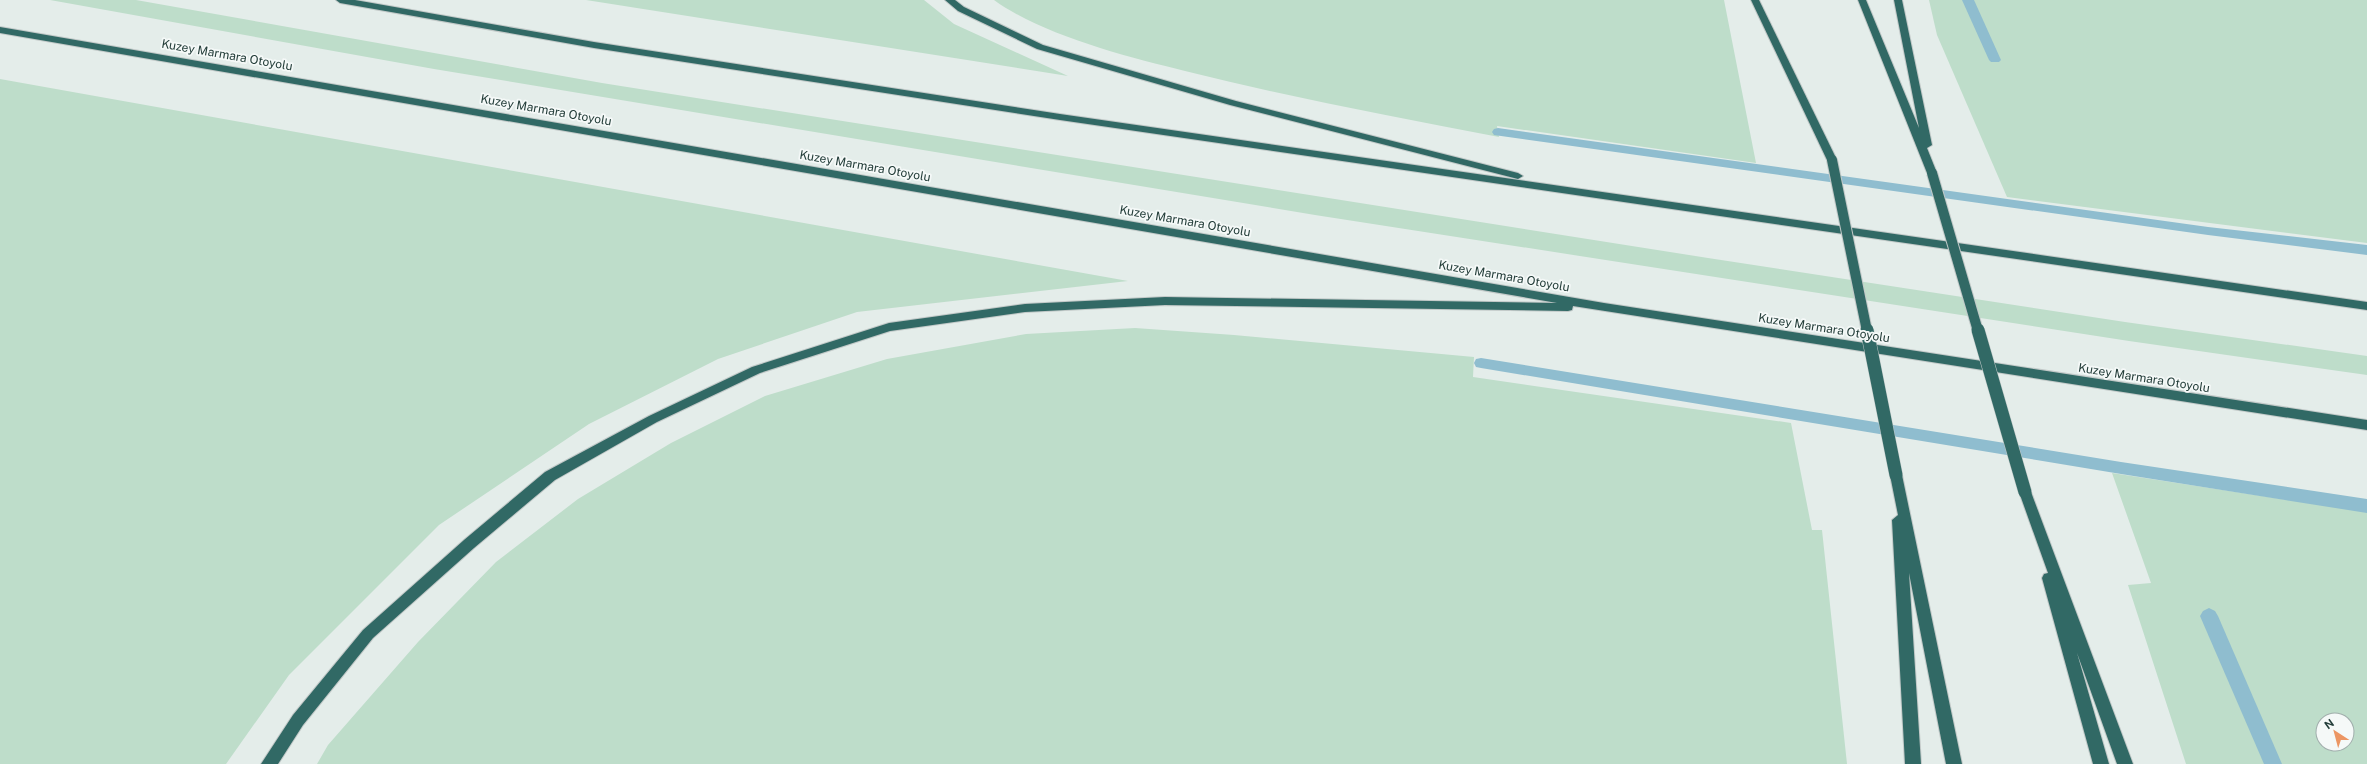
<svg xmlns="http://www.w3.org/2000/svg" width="2367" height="764" viewBox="0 0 2367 764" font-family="'Public Sans',sans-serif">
<rect width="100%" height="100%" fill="#e4edea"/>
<g fill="#beddca" fill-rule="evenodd">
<path d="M50 0H136L602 83 1708 258 2125 322 2367 356V375L2129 341 1315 215 434 69Z"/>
<path d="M586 0H924L954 24 1068 76Z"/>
<path d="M994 0H1724L1756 163 1497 126 1499 137C1394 117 1289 97 1185 71 1127 57 1042 35 994 0Z"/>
<path d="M1929 0H2367V243L2007 197 1937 35Z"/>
<path d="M0 79 1128 281 857 312 718 359 589 424 439 525 289 675 226 764H0Z"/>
<path d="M1135 328 1234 335 1474 357 1473 377 1791 423 1812 530H1822L1847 764H317L328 745 418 642 496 562 578 499 671 443 765 396 887 359 1026 334Z"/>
<path d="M2112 473 2367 512V764H2186L2128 585 2151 583ZM2323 720H2347V744H2323Z"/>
</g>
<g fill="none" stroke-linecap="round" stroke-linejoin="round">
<g fill="#8fbdcf" fill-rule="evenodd">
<path d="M1962 0H1974L2001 60 1999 62H1991L1989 60Z"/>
<path d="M1498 128 2208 227 2367 245V255L2208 235 1494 135 1492 132 1494 129Z"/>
<path d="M1481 358 2121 462 2367 499V513L2121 474 1481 368 1476 367 1474 363 1476 359Z"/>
<path d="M2209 608 2215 611 2218 616 2282 764H2264L2200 616 2203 611Z"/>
</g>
<g stroke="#c2c9c8" stroke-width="2">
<g id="highway">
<path d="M336 0H355L594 42 1060 114 2367 302V310L1060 120 594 48 340 3Z"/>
<path d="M945 0H955L964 7 1043 45 1236 101 1518 173 1523 176 1518 179 1230 105 1037 49 958 11Z"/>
<path d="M1751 0H1759L1837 160 1836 162H1828L1827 160Z"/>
<path d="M1858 0H1866L1919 128 1894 0H1902L1932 145 1927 148 1937 173 1936 175 1932 176 1927 173Z"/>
<path d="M0 27 1604 303 2367 420V430L1573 306 1572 310 1568 311 1165 305 1025 312 890 331 760 373 657 422 555 480 474 548 373 638 303 725 278 764H261L293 715 363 630 464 540 545 472 649 416 752 367 889 323 1025 304 1165 297 1557 303 0 33Z"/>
<path d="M1896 470 1901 471 1902 475 1962 764H1946L1909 573 1921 764H1905L1892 520 1898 515 1890 475 1891 471Z"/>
<path d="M2025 487 2030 488 2031 492 2133 764H2117L2077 653 2109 764H2093L2042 578 2044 574 2048 573 2019 492 2020 488Z"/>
</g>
</g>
<use href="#highway" fill="#316965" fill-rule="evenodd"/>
<g stroke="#c2c9c8" stroke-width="12" stroke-linecap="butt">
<g id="highway-bridge-far1">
<path d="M1832 160 1867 331"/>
<path d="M1932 173 1978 331"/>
</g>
</g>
<g stroke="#c2c9c8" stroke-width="14" stroke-linecap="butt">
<g id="highway-bridge">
<path d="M1867 330 1896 475"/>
<path d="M1978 330 2025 492"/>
</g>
</g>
<use href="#highway-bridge-far1" stroke="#316965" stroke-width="10"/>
<use href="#highway-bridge" stroke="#316965" stroke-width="13"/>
</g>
<g text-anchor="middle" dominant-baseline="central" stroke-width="3.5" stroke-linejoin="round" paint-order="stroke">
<g font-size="12" fill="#243e3a" stroke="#f5f9f8">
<text transform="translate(227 55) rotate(10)">Kuzey Marmara Otoyolu</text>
<text transform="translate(546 110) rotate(10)">Kuzey Marmara Otoyolu</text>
<text transform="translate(865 166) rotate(10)">Kuzey Marmara Otoyolu</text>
<text transform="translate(1185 221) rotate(10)">Kuzey Marmara Otoyolu</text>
<text transform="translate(1504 276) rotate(10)">Kuzey Marmara Otoyolu</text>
<text transform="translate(1824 328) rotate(9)">Kuzey Marmara Otoyolu</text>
<text transform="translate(2144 378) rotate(9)">Kuzey Marmara Otoyolu</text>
</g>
</g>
<g transform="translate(2335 732) rotate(324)"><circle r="19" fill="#f5f9f8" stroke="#a1aeac"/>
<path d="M0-3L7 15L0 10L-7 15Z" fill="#ec9663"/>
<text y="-6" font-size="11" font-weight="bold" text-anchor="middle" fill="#243e3a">N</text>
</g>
</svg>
